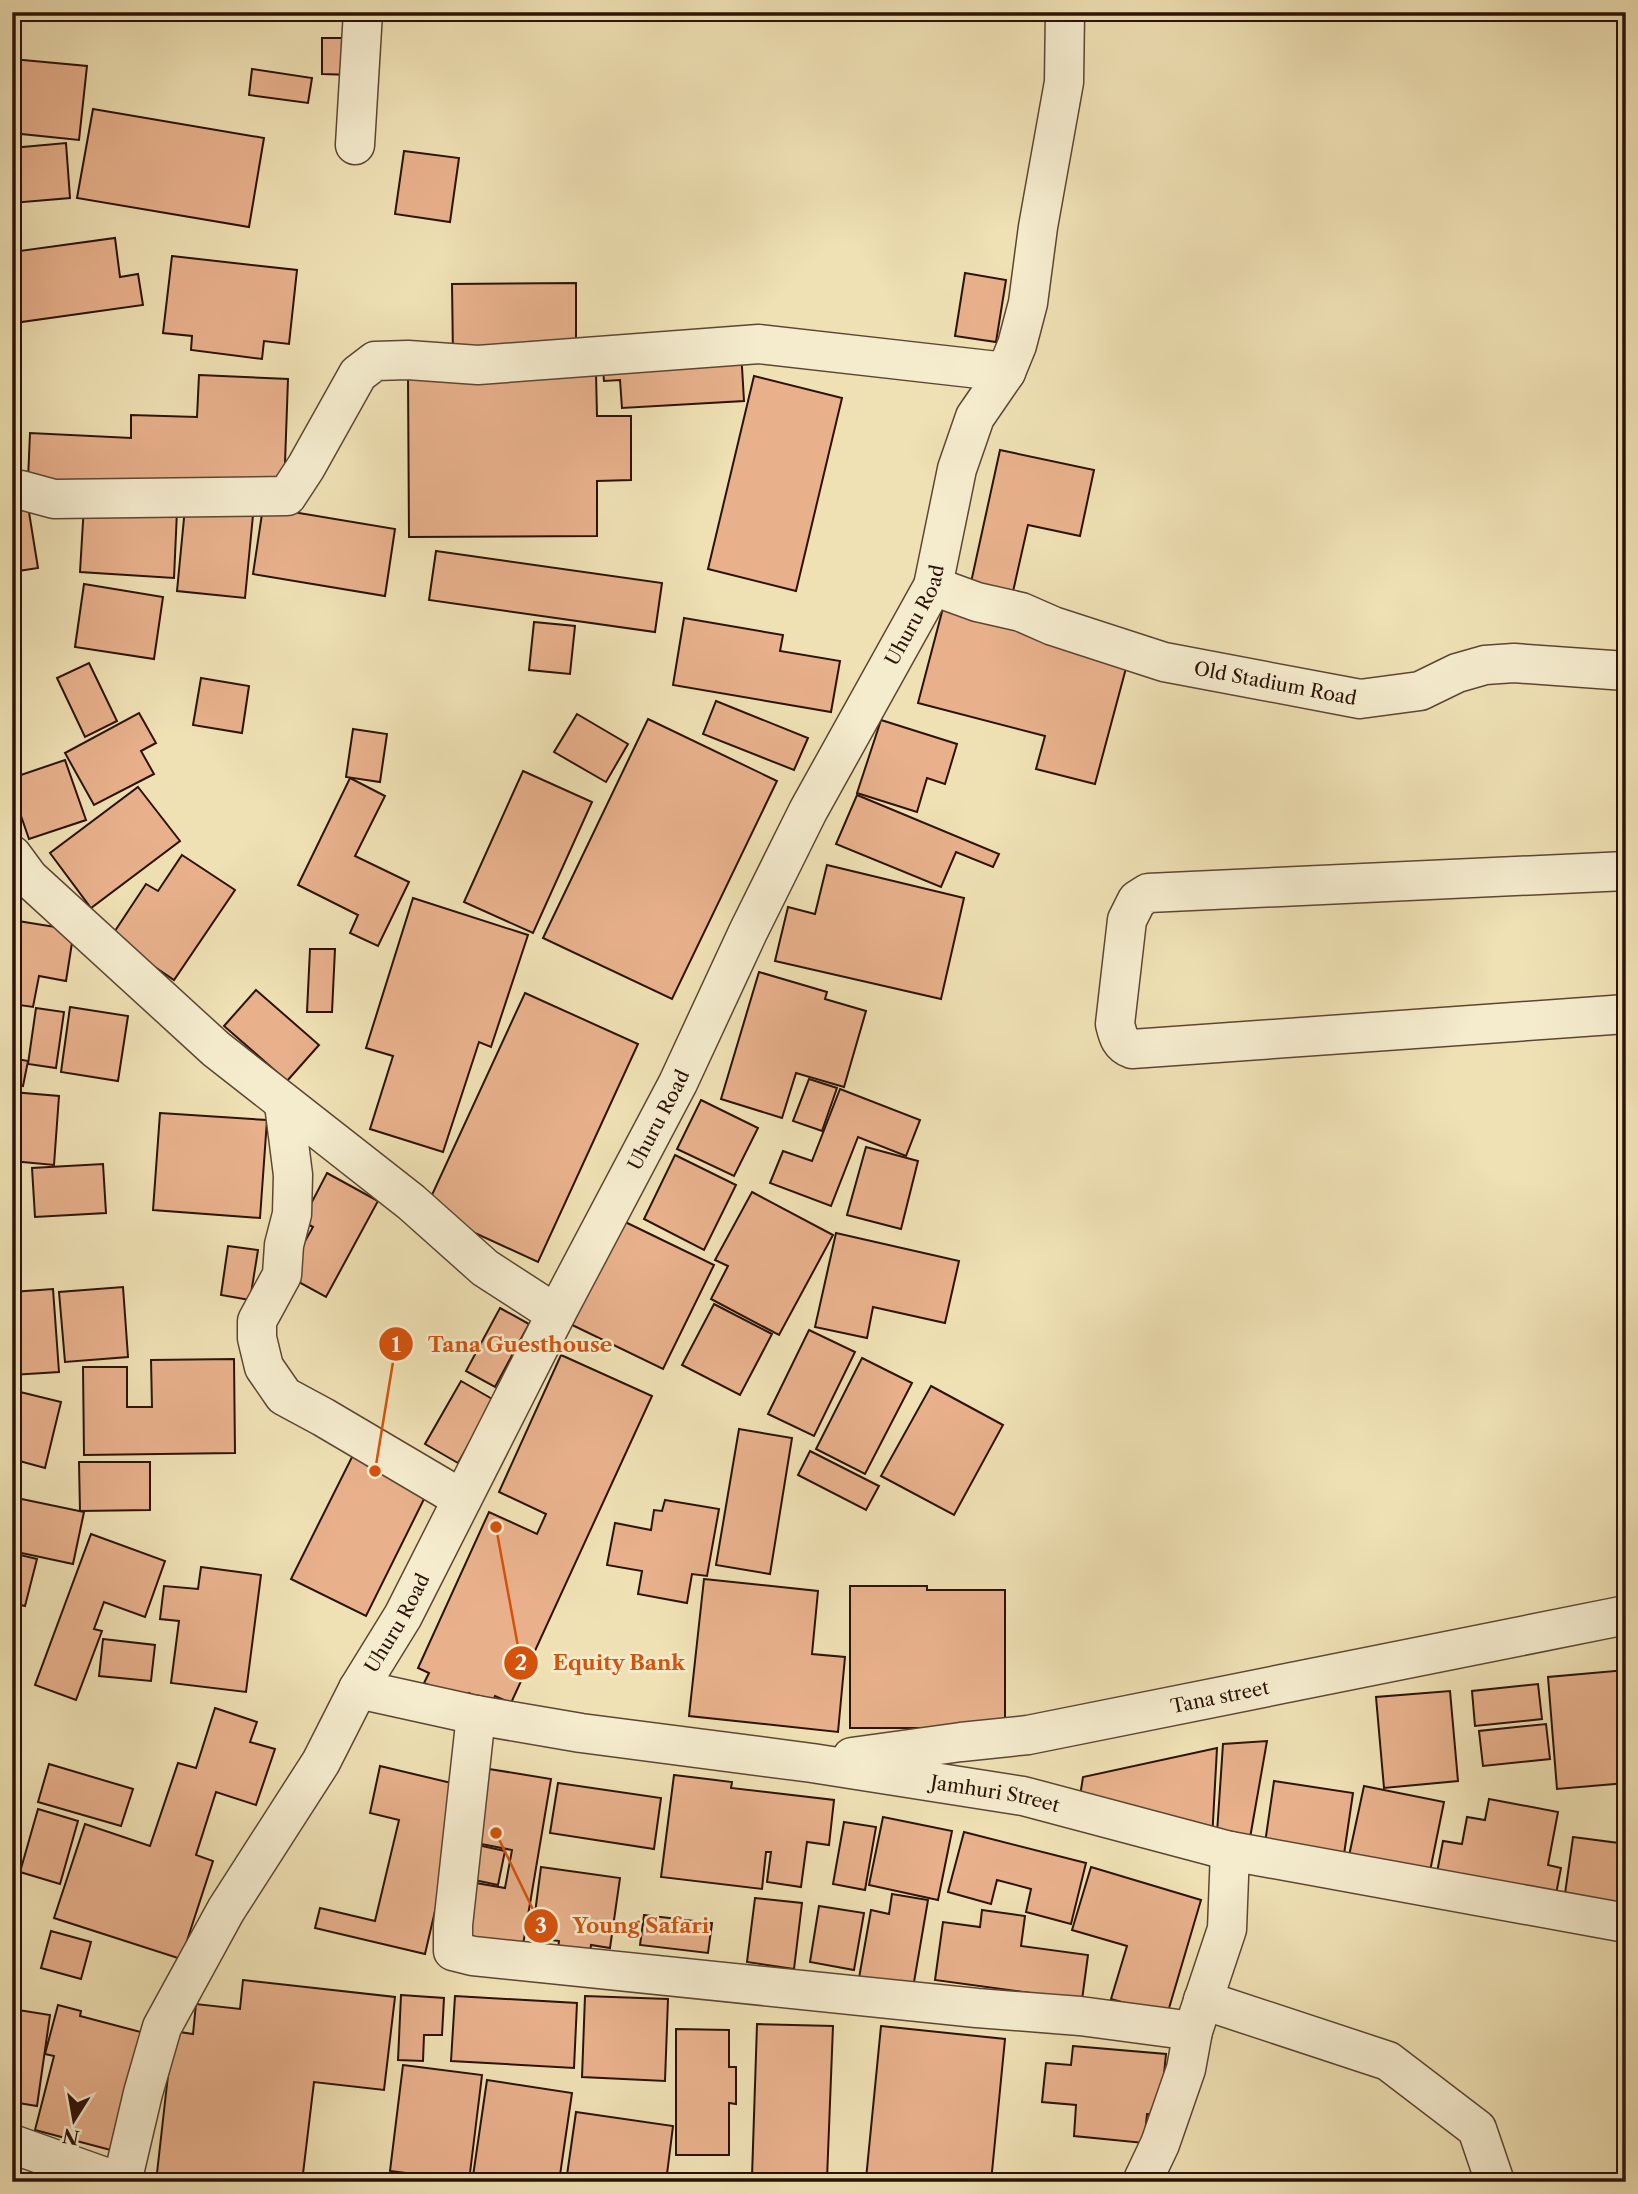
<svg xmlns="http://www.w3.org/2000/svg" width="1638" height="2194" viewBox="0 0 1638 2194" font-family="'Libre Caslon Text',serif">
<rect width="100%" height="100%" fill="#efe1b4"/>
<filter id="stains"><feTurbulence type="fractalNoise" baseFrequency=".00286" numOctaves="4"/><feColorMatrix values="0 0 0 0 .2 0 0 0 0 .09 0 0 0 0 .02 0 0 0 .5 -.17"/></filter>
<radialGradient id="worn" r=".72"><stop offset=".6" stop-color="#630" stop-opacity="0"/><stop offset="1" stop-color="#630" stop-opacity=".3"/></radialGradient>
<g fill="#e8b18c" stroke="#2c1208" stroke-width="2">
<path d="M322 38H355L353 75 322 74Z"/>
<path d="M12 59 87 66 79 140 12 133Z"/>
<path d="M252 69 312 78 308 103 249 95Z"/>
<path d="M93 109 264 138 249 227 77 198Z"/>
<path d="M66 143 70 198 12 203V148Z"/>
<path d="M404 151 459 158 450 222 395 214Z"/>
<path d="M115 238 120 277 138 274 143 305 14 323 12 308V252Z"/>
<path d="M172 256 297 270 289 344 264 341 262 359 191 350 192 336 163 333Z"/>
<path d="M965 273 1006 280 996 342 955 336Z"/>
<path d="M576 283V355L453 356 452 284Z"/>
<path d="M741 350 744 401 622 408 620 380 604 381 602 358Z"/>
<path d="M596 373 597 416H631V480L597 481V536L409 537 408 375Z"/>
<path d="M199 375 288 379 284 491 28 480 30 433 131 438V415L197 417Z"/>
<path d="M754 376 842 398 796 591 708 569Z"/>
<path d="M12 422 19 423 18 475H12Z"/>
<path d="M1000 450 1094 470 1080 536 1028 525 1012 596 970 587Z"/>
<path d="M84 505 177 511 174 578 80 572Z"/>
<path d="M28 506 38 568 12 572V508Z"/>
<path d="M263 507 395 529 385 596 253 574Z"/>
<path d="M185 508 253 515 245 598 177 591Z"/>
<path d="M436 551 662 583 655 632 429 600Z"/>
<path d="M84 584 163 597 154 659 75 647Z"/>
<path d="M943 608 1129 657 1095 784 1036 769 1045 736 918 703Z"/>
<path d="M684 618 783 635 780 651 840 661 831 712 673 685Z"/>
<path d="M534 622 575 626 570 674 529 670Z"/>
<path d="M89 663 117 721 85 737 57 678Z"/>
<path d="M201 678 249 686 242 733 193 725Z"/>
<path d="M716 701 808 738 794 770 703 734Z"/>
<path d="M139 713 156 743 141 751 154 774 94 805 65 753Z"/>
<path d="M577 714 628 744 606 782 554 752Z"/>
<path d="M648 719 777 781 672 999 543 938Z"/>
<path d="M881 720 957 744 945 784 927 778 917 812 857 793Z"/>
<path d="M353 729 387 734 380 782 346 777Z"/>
<path d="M65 760 86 820 29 839 12 790V778Z"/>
<path d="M523 771 592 802 533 933 464 902Z"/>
<path d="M350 778 385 796 355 856 409 882 378 946 350 933 358 915 298 885Z"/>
<path d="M138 787 180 841 91 908 50 853Z"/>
<path d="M857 795 999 854 993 867 956 852 941 887 836 844Z"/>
<path d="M182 855 235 890 174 980 111 937 146 884 158 891Z"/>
<path d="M827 865 964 898 941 999 775 961 788 907 815 914Z"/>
<path d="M413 898 528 935 491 1047 479 1042 443 1152 370 1129 393 1056 366 1048Z"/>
<path d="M12 920 74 930 66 981 39 976 33 1007 12 1004Z"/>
<path d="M310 949H335L332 1012H307Z"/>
<path d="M759 972 827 992 825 999 866 1011 844 1087 796 1073 782 1118 721 1099Z"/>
<path d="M256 990 319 1045 287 1081 224 1026Z"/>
<path d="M525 993 638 1044 538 1262 425 1210Z"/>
<path d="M70 1007 128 1016 118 1081 61 1072Z"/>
<path d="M36 1008 64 1012 56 1068 28 1064Z"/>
<path d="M12 1058 28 1061 23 1086 12 1083Z"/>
<path d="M809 1079 837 1088 822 1131 793 1121Z"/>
<path d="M840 1089 920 1120 906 1156 858 1137 831 1206 770 1183 783 1151 812 1161Z"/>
<path d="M12 1092 59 1096 54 1165 12 1161Z"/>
<path d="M701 1100 758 1128 734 1176 677 1149Z"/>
<path d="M160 1113 267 1120 260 1218 153 1210Z"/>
<path d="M866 1147 918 1161 901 1229 847 1215Z"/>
<path d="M675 1155 736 1185 704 1250 644 1219Z"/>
<path d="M103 1164 106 1213 35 1217 32 1168Z"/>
<path d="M327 1173 378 1201 326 1297 286 1275 313 1227 302 1221Z"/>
<path d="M752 1192 833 1235 779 1335 711 1299 728 1266 715 1260Z"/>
<path d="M619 1219 714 1265 663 1369 568 1323Z"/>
<path d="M836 1233 959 1261 945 1323 873 1307 867 1338 815 1327Z"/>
<path d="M228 1246 258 1250 250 1300 221 1295Z"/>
<path d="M123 1287 128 1357 65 1362 59 1292Z"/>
<path d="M53 1289 59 1372 12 1375V1292Z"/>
<path d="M714 1304 772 1334 740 1395 682 1365Z"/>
<path d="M500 1308 529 1324 495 1387 466 1371Z"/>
<path d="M809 1330 855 1352 814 1436 768 1414Z"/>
<path d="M561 1355 652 1396 511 1703 495 1696 492 1703 469 1693 465 1701 424 1683 429 1673 418 1668 489 1512 537 1534 546 1514 499 1492Z"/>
<path d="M862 1358 912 1383 865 1474 816 1449Z"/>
<path d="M234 1359 235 1453 84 1455 83 1367H127V1407H152L151 1360Z"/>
<path d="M461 1381 494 1400 458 1463 425 1444Z"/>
<path d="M931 1386 1003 1425 954 1515 881 1476Z"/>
<path d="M12 1390 61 1402 45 1468 12 1459Z"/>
<path d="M739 1429 792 1438 770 1574 716 1565Z"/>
<path d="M355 1451 429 1489 366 1616 291 1579Z"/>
<path d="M810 1451 879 1486 866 1510 798 1475Z"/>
<path d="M79 1462H150V1510L80 1511Z"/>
<path d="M12 1497 84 1512 73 1564 12 1551Z"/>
<path d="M665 1500 719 1509 707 1576 692 1574 687 1603 638 1594 642 1571 607 1565 615 1523 651 1530 654 1510 662 1511Z"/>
<path d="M91 1534 165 1561 145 1617 104 1602 94 1629 102 1631 76 1700 35 1685Z"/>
<path d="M12 1553 37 1559 25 1606 12 1603Z"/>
<path d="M201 1567 261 1575 246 1692 171 1683 179 1621 160 1619 164 1586 198 1589Z"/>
<path d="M704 1579 818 1591 812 1654 845 1657 838 1732 689 1716Z"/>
<path d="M850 1586H927V1590H1005V1728H850Z"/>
<path d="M103 1639 155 1645 151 1681 99 1676Z"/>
<path d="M1626 1670V1783L1557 1789 1548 1677Z"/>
<path d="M1538 1684 1542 1719 1475 1726 1472 1691Z"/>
<path d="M1450 1691 1458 1781 1384 1788 1376 1697Z"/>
<path d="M215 1708 257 1722 250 1742 275 1749 256 1805 216 1792 196 1855 213 1861 181 1959 54 1918 85 1824 150 1846 178 1763 196 1768Z"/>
<path d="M1546 1724 1550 1759 1483 1766 1479 1731Z"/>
<path d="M1267 1741 1250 1838 1217 1833 1223 1744Z"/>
<path d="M1217 1748 1212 1840 1079 1803 1083 1777Z"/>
<path d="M49 1764 133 1789 121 1826 38 1802Z"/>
<path d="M380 1766 464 1786 425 1954 315 1928 320 1908 375 1921 399 1820 370 1813Z"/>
<path d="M489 1769 551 1779 523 1945 467 1936 476 1883 505 1888 512 1850 476 1843Z"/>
<path d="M674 1775 732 1782 731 1788 834 1800 829 1845 807 1842 801 1887 767 1882 771 1852H766L762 1889 661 1877Z"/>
<path d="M1274 1781 1353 1793 1343 1861 1264 1850Z"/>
<path d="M558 1783 661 1798 654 1849 550 1833Z"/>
<path d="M1364 1786 1444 1802 1428 1881 1347 1865Z"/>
<path d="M1489 1799 1558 1812 1548 1865 1561 1868 1554 1905 1435 1883 1443 1841 1462 1844 1467 1817 1485 1820Z"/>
<path d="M38 1809 78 1821 60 1884 20 1872Z"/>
<path d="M883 1817 952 1831 938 1900 869 1885Z"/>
<path d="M844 1822 876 1827 865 1890 833 1884Z"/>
<path d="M964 1832 1086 1863 1071 1924 1026 1912 1031 1889 997 1880 991 1904 948 1892Z"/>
<path d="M1573 1837 1626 1844V1916L1563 1908Z"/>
<path d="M473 1844 505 1851 498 1885 465 1878Z"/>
<path d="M541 1867 620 1878 610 1948 591 1945 590 1953 558 1948 559 1941 543 1939 546 1915 535 1913Z"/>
<path d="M1091 1867 1201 1900 1167 2015 1111 1999 1127 1946 1072 1930Z"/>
<path d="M892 1894 928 1900 913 1988 859 1978 871 1910 889 1914Z"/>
<path d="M755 1898 802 1903 794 1969 747 1962Z"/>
<path d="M819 1906 864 1913 854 1970 810 1962Z"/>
<path d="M982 1910 1025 1916 1021 1946 1088 1955 1082 2000 935 1980 943 1922 980 1927Z"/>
<path d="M644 1915 712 1923 708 1953 640 1945Z"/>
<path d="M51 1931 91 1942 81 1979 41 1968Z"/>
<path d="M243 1980 395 1997 384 2090 314 2082 302 2182H156L173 2031 193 2034 196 2004 240 2009Z"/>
<path d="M401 1995 444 1998 442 2035H424L423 2061 398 2060Z"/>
<path d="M455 1996 577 2003 574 2068 451 2061Z"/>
<path d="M585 1996 668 1999 665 2081 582 2077Z"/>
<path d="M58 2005 81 2011 80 2016 152 2035 122 2153 35 2130 54 2056 45 2054Z"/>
<path d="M12 2009 50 2015 37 2106 12 2102Z"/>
<path d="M757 2024 833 2026 827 2179 752 2177Z"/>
<path d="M881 2026 1005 2039 991 2182H893L866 2179Z"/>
<path d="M676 2029 729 2030V2067H736V2104L729 2103V2155H676Z"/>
<path d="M1073 2046 1166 2054 1160 2115 1147 2114 1144 2143 1074 2136 1076 2105 1042 2102 1046 2063 1071 2065Z"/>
<path d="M403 2065 482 2075 469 2181 390 2171Z"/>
<path d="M487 2080 572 2093 559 2182H512L473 2176Z"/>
<path d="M576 2112 673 2126 666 2182H566Z"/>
</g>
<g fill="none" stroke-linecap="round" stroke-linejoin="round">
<g stroke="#5d4633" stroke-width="41">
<g id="minor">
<path d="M355 145 363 12"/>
<path d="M12 493 21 490 54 499 287 496 306 467 358 374 375 361 408 360 478 365 759 344 1006 372"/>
<path id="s1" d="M933 586 977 602 1021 612 1053 626 1164 662 1360 699 1420 691 1457 673 1485 665 1514 663 1626 671"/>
<path d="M12 855 29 878 216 1049 411 1202 485 1268 556 1314"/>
<path d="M1626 871 1148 893 1137 900 1127 920 1115 1024C1118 1036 1120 1045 1132 1049L1626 1014"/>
<path d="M284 1104 293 1175 292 1214 284 1245 282 1275 257 1321V1338L264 1367 284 1396 323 1417 462 1499"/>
<path id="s2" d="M358 1689 476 1715 581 1733 812 1763 1023 1796 1230 1851 1626 1923"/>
<path d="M476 1715 453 1925V1951L473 1956 977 2008 1080 2016 1193 2031"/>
<path id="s3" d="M852 1757 961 1742 1028 1735 1626 1615"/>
<path d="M1203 2000 1388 2061 1477 2129 1495 2182"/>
<path d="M12 2144 119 2182"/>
<path id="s4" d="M122 2182 143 2093 162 2027 226 1910 321 1762 358 1689 403 1616 556 1314 678 1083 748 932 808 811 933 586 957 469 975 417 1006 372 1017 345 1028 303 1038 227 1064 82 1065 12"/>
<path d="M1142 2182 1160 2144 1186 2069 1193 2031 1227 1929 1230 1851"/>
</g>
</g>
<use href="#minor" stroke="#f5ecce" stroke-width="38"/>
</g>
<g text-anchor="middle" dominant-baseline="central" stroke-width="5" stroke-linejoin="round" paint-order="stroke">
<g font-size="19" fill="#2c1208" stroke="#f5ecce">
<text stroke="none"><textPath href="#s4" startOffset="1762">Uhuru Road</textPath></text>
<text stroke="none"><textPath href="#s1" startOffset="357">Old Stadium Road</textPath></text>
<text stroke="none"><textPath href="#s4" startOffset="1195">Uhuru Road</textPath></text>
<text stroke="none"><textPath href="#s4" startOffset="628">Uhuru Road</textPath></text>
<text stroke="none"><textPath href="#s3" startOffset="373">Tana street</textPath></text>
<text stroke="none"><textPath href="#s2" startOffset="646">Jamhuri Street</textPath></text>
</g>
</g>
<path fill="none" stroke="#d5520c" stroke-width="2.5" d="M375 1471L396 1344M496 1527L521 1663M496 1833L541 1926"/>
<g fill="#d5520c" stroke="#f5ecce" stroke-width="2.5">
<circle cx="375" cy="1471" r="7"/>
<circle cx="496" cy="1527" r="7"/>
<circle cx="496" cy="1833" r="7"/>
<circle cx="396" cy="1344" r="18"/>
<circle cx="521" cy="1663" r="18"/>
<circle cx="541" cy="1926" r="18"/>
</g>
<g font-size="21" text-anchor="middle" font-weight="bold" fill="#fff">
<text x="396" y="1352">1</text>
<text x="521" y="1670">2</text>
<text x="541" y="1933">3</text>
</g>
<g font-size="21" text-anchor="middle" font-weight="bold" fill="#d5520c" stroke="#f5ecce" stroke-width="5" stroke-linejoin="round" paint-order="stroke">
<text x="520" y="1352">Tana Guesthouse</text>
<text x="619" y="1670">Equity Bank</text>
<text x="641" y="1933">Young Safari</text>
</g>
<rect width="1638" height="2194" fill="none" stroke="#efe1b4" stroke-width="42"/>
<rect x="14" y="14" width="1610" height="2166" fill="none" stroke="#2c1208" stroke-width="3.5"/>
<rect x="21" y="21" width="1596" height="2152" fill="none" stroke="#2c1208" stroke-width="2"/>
<g transform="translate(74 2120) rotate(191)" stroke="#f5ecce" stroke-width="5" paint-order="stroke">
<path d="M0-5L12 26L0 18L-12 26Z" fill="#2c1208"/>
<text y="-10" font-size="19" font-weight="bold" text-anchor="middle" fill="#2c1208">N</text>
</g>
<rect width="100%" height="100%" filter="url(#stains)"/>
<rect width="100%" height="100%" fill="url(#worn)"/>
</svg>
